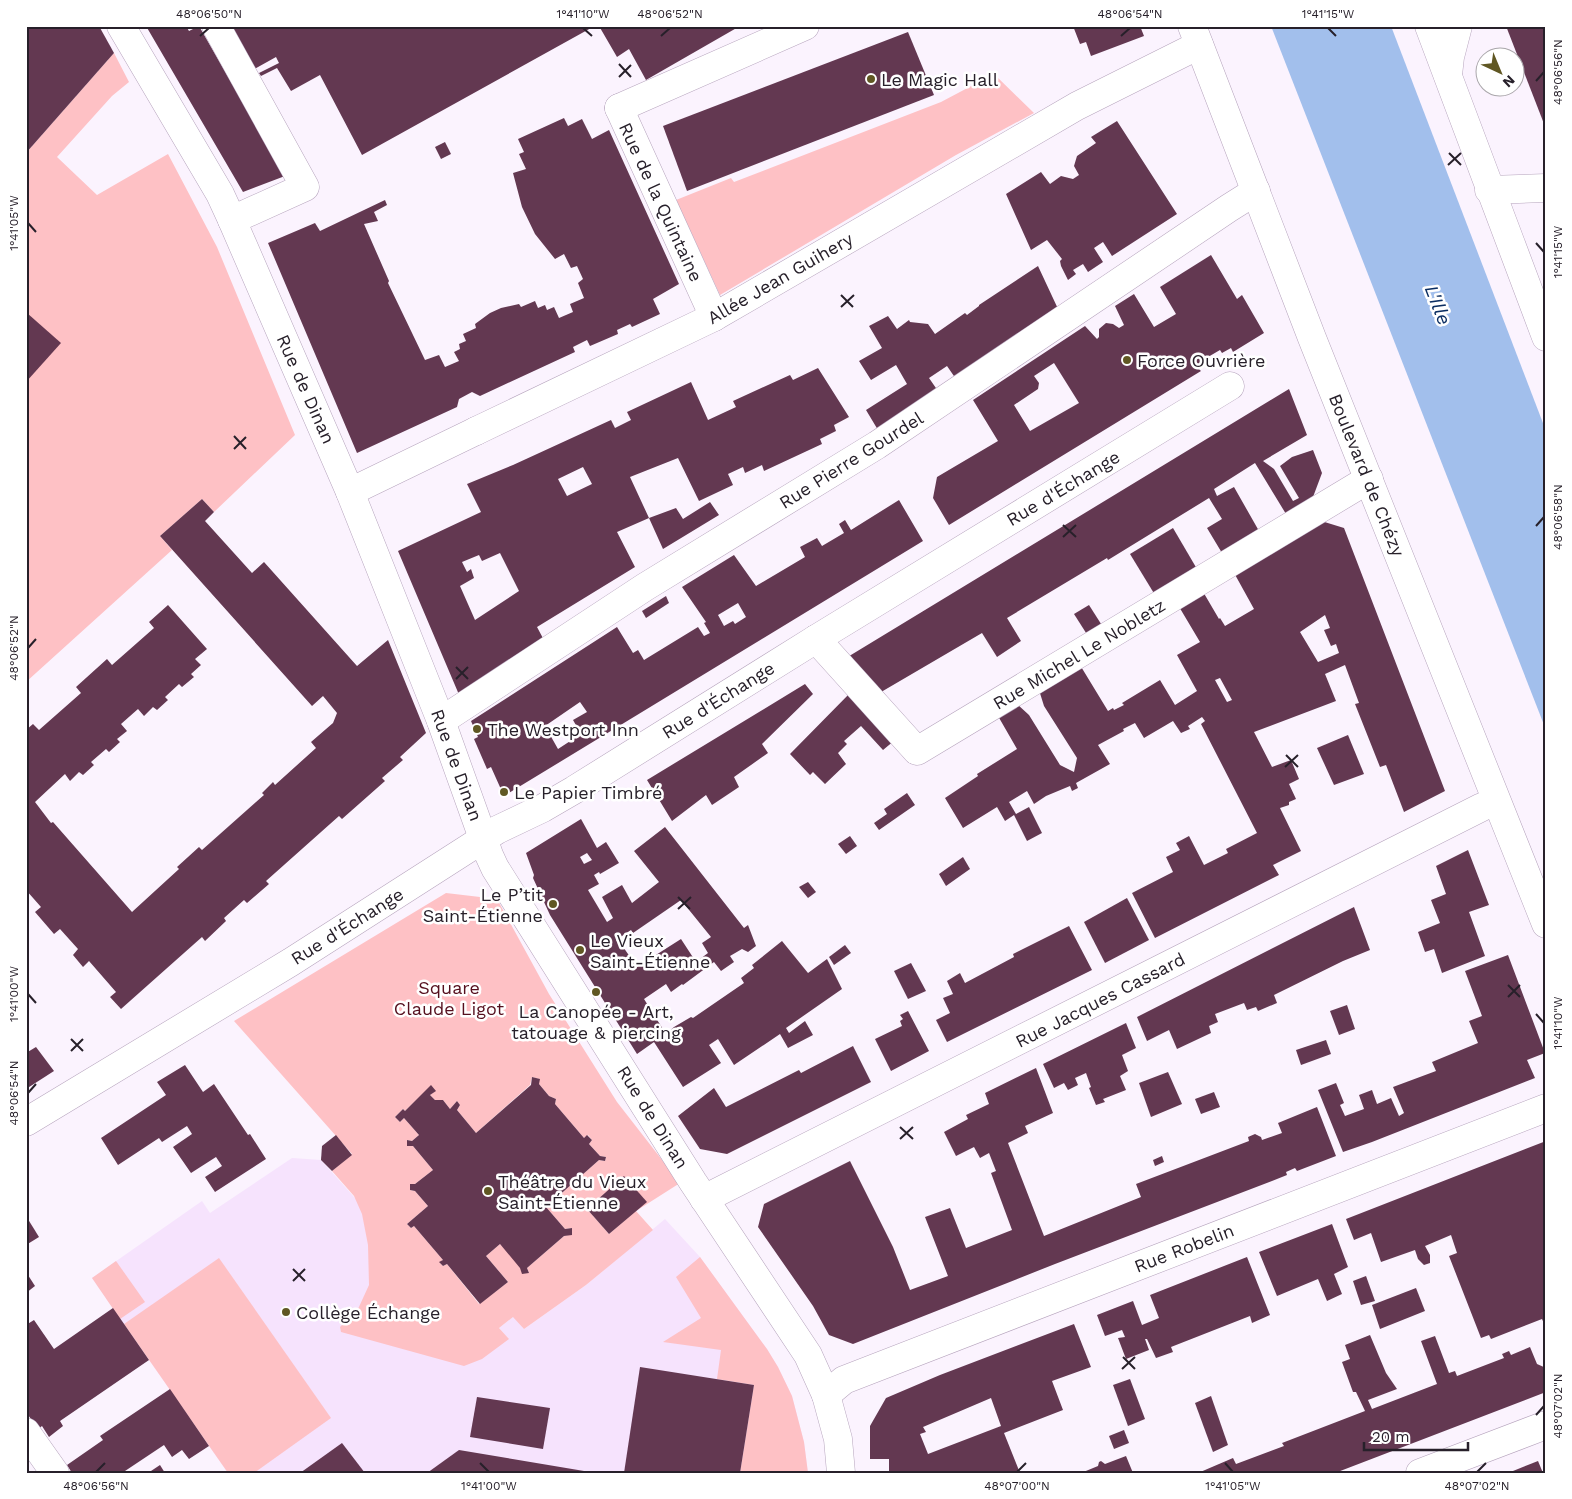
<svg xmlns="http://www.w3.org/2000/svg" width="1572" height="1499" viewBox="0 0 1572 1499" font-family="'Work Sans',sans-serif">
<rect width="100%" height="100%" fill="#fbf3fe"/>
<path fill="#f6e3fd" d="M292 1158 321 1160 397 1245 509 1339 499 1328 514 1316 524 1329 586 1285 665 1219 700 1257 767 1349 778 1367 792 1396 804 1442 808 1473H228L92 1278 202 1201 210 1213Z"/>
<g fill="#fec1c5" fill-rule="evenodd">
<path d="M114 53 129 82 112 96 57 157 97 195 168 154 217 247 295 435 214 512 202 499 160 536 172 550 26 682V153Z"/>
<path d="M994 74 1034 113 956 155 720 295 676 200 731 178 734 182 941 102Z"/>
<path d="M446 893 497 899 549 994 617 1102 680 1183 636 1211 653 1230 586 1285 524 1329 513 1317 499 1328 509 1339 482 1359 464 1366 341 1332 340 1327 358 1309 369 1285 368 1245 362 1214 354 1196 332 1171 352 1154 234 1021ZM532 1077 539 1079V1084L549 1096 556 1099 555 1104 584 1138 588 1135 592 1140 589 1144 600 1156 606 1157 605 1161 599 1160 546 1207 565 1229 572 1228V1234L564 1236 527 1268 529 1273 500 1244 486 1256 508 1282 479 1304 447 1264 443 1266 440 1263 443 1260 414 1226 411 1228 407 1224 428 1206 415 1191 410 1190V1185L415 1184 433 1170 413 1146H407V1140L412 1141 419 1135 404 1118 400 1122 395 1117 403 1109 405 1111 431 1086 435 1091 430 1095 435 1100H443L450 1109 457 1101 460 1105 457 1110 476 1133 530 1085ZM624 1177 646 1202 609 1234 587 1209Z"/>
<path d="M700 1257 767 1349 778 1367 792 1396 804 1442 808 1473H740L754 1385 717 1379 721 1350 663 1342 701 1318 676 1277Z"/>
<path d="M219 1258 331 1418 254 1473H228L124 1324Z"/>
<path d="M116 1261 145 1302 120 1319 92 1278Z"/>
</g>
<path fill="#a2bfec" d="M1271 26H1391L1546 431V730Z"/>
<g fill="#633851" fill-rule="evenodd">
<path d="M26 26H99L114 53 26 153Z"/>
<path d="M146 26H186L189 31 199 26 285 176 243 192Z"/>
<path d="M224 26H590L591 28 362 155 320 75 291 91 277 68 261 76 259 73 279 63 276 57 249 72Z"/>
<path d="M599 26H740L646 80 629 49 617 57Z"/>
<path d="M1073 26H1140L1144 36 1091 56 1086 42 1080 44Z"/>
<path d="M1506 26H1546V129Z"/>
<path d="M908 32 934 95 687 191 663 126Z"/>
<path d="M564 118 568 126 582 119 592 139 609 130 679 284 653 299 660 314 632 327 630 324 617 330 618 334 590 346 587 340 573 347 575 352 480 396 472 392 459 399 457 407 357 453 268 243 315 223 320 231 385 200 387 205 374 212 378 221 364 224 389 281 388 283 425 360 439 355 445 367 459 361 454 352 460 349 459 344 466 341 463 334 476 328 475 324 490 313 501 308 519 304 521 307 535 301 538 308 545 305 547 310 554 307 559 318 573 312 570 304 584 298 578 283 583 279 577 266 571 268 564 254 555 259 535 234 522 207 513 173 526 169 519 154 524 152 518 139Z"/>
<path d="M1117 121 1177 214 1112 256 1103 242 1094 248 1103 262 1088 272 1083 264 1073 270 1076 274 1068 280 1061 266 1060 261 1062 259 1047 240 1031 250 1006 194 1041 172 1050 184 1061 176 1073 179 1079 175 1074 166 1077 156 1096 143 1091 137Z"/>
<path d="M445 142 451 154 441 159 435 147Z"/>
<path d="M1211 255 1237 299 1242 295 1264 333 1233 352 1231 348 1222 353 1220 350 1208 357 1198 368 1201 371 949 525 933 498 937 477 998 441 973 400 1085 326 1097 339 1099 337V329L1106 323 1113 324 1119 328 1124 325 1115 306 1134 294 1154 327 1176 314 1160 287ZM1054 363 1079 403 1030 431 1014 405 1038 389 1039 383 1034 376Z"/>
<path d="M1038 266 1059 311 956 379 947 366 929 378 938 391 878 430 866 410 907 384 896 365 871 380 859 361 882 348 869 326 888 316 897 329 909 320 910 322 928 324 935 334 965 313 967 315 979 306V305Z"/>
<path d="M27 313 61 343 26 382V315Z"/>
<path d="M818 368 849 417 834 425 836 431 820 439 822 444 764 471 762 465 745 473 743 467 728 474 733 485 699 501 678 458 630 477 649 518 617 532 635 567 537 627 545 642 460 697 398 551 481 512 467 484 513 465 611 420 615 428 631 420 627 412 691 382 708 420 736 407 733 401 790 375 793 380ZM583 467 592 484 567 496 558 479ZM500 553 519 591 475 620 460 586 474 578 471 569 467 572 462 562 479 555 482 561Z"/>
<path d="M1289 389 1307 435 1263 461 1274 469 1293 501 1299 498 1280 466 1292 457 1313 450 1322 473 1313 497 1286 514 1255 463 1214 489 1217 496 1234 487 1259 531 1222 553 1207 528 1222 519 1209 498 1108 560 1107 558 1007 618 1021 641 997 657 982 633 876 695 846 658Z"/>
<path d="M202 499 214 512 205 521 252 573 264 562 357 666 388 640 426 733 400 757 403 760 382 778 385 781 342 819 339 816 266 881 269 884 247 903 244 900 224 918 226 921 205 941 202 937 121 1009 110 997 116 992 89 961 83 967 73 955 78 949 60 929 54 934 35 912 41 907 26 890V730L33 724 39 730 81 693 76 687 107 659 112 665 154 628 149 622 168 605 207 649 195 659 201 665 191 674 194 677 182 687 179 684 165 697 168 700 157 710 153 707 144 716 138 709 121 724 127 731 117 739 120 742 109 752 106 749 91 762 94 765 83 775 79 772 70 781 65 774 35 802 51 823 53 822 132 912 179 869 177 867 199 847 202 850 264 795 262 793 273 782 275 785 316 748 311 742 333 723 337 713 323 696 312 706 160 536Z"/>
<path d="M899 500 923 541 504 796 491 767 487 769 474 739 478 737 471 721 617 627 633 653 638 650 644 660 698 627 704 636 710 633 704 623 706 622 682 587 734 555 756 586 805 557 800 547 817 538 822 546 844 533 839 524 845 520 851 530ZM738 603 746 617 735 624 733 621 724 626 718 615ZM580 702 587 712 573 720 581 734 558 749 545 726Z"/>
<path d="M710 502 719 515 663 549 649 518 676 508 683 519Z"/>
<path d="M1318 520 1344 528 1445 791 1404 812 1386 765 1380 767 1355 704 1359 703 1345 665 1325 674 1336 701 1254 732 1272 767 1291 760 1299 779 1289 784 1296 799 1289 802V805L1280 808 1301 851 1273 865 1279 875 1155 938 1132 893 1173 872 1166 857 1180 850 1176 843 1189 836 1204 865 1228 853 1226 849 1257 833 1201 724 1205 721 1202 717 1188 726 1190 729 1181 733 1173 721 1144 738 1135 723 1123 729 1124 731 1098 745 1110 764 1076 783 1078 788 1072 791 1070 786 1046 796 1034 804 1027 791 1009 802 1016 814 1029 807 1042 833 1027 841 1014 815 1005 821 997 807 963 828 945 798 978 776 977 774 1017 749 998 716 1017 704 1029 715 1060 765 1074 772 1077 758 1044 706 1039 690 1080 665 1108 711 1113 708 1114 710 1124 705 1122 703 1160 680 1175 705 1197 691 1177 655 1200 642 1178 605 1202 590 1219 619 1220 618 1225 626 1254 609 1233 571ZM1325 615 1330 628 1324 630 1331 646 1336 644 1339 653 1318 662 1300 632ZM1220 678 1232 700 1227 702 1215 680Z"/>
<path d="M1173 528 1197 569 1155 595 1130 554Z"/>
<path d="M666 596 669 603 646 618 642 611Z"/>
<path d="M1089 605 1103 627 1088 636 1074 614Z"/>
<path d="M805 684 813 694 762 744 768 753 734 777 739 787 712 805 706 795 672 821 647 780Z"/>
<path d="M851 692 895 740 883 750 861 726 844 741 847 744 838 753 846 764 825 784 813 772 810 775 790 754Z"/>
<path d="M1348 735 1364 774 1334 785 1317 748Z"/>
<path d="M907 793 915 805 879 830 874 823 887 814 884 809Z"/>
<path d="M581 819 597 848 606 842 619 863 600 874 599 872 594 875 599 884 588 890 607 922 613 918 602 897 622 885 632 903 659 882 634 851 665 827 744 928 748 925 756 946 748 952 742 949 730 956 734 962 721 971 714 962 683 985 682 984 671 992 666 984 644 999 666 1034 674 1027 691 1017 693 1018 744 983 741 978 754 968 752 965 782 941 808 973 827 959 842 989 786 1028 789 1033 805 1021 813 1035 788 1048 780 1034 734 1065 718 1039 709 1045 721 1063 683 1087 654 1042 637 1054 550 915 533 878 534 875 526 853ZM587 853 592 860 584 864 580 857ZM681 900 711 937 702 943 708 953 696 962 681 939 637 967 619 941 618 942 616 940 631 930 633 933Z"/>
<path d="M850 836 857 846 846 854 838 844Z"/>
<path d="M1468 850 1489 905 1469 912 1485 956 1442 973 1434 949 1425 952 1418 932 1440 923 1431 900 1446 894 1436 866Z"/>
<path d="M963 857 970 869 946 886 939 874Z"/>
<path d="M808 882 816 892 808 898 799 887Z"/>
<path d="M1127 898 1149 940 1105 963 1084 922Z"/>
<path d="M1354 907 1370 950 1343 961 1274 995 1277 1003 1258 1011 1256 1007 1247 1010 1244 1003 1215 1014 1218 1022 1209 1026 1211 1033 1177 1049 1169 1030 1147 1041 1137 1017Z"/>
<path d="M1069 926 1092 970 947 1042 936 1020 950 1013 943 998 953 994 947 981 960 973 965 983 1014 957 1013 954Z"/>
<path d="M845 945 851 953 834 965 829 957Z"/>
<path d="M1508 955 1545 1053 1527 1060 1535 1078 1372 1142 1343 1152 1318 1090 1336 1083 1344 1103 1340 1105 1345 1116 1364 1109 1359 1095 1372 1090 1377 1104 1391 1098 1399 1116 1404 1113 1393 1087 1436 1071 1432 1062 1478 1043 1469 1021 1482 1016 1465 971Z"/>
<path d="M911 963 926 991 908 999 894 971Z"/>
<path d="M1347 1005 1355 1029 1339 1035 1330 1011Z"/>
<path d="M908 1011 929 1051 891 1071 875 1039 902 1026 900 1021 903 1019 900 1015Z"/>
<path d="M1126 1023 1136 1048 1122 1055 1128 1071 1120 1076 1126 1090 1103 1099 1105 1102 1096 1105 1089 1088 1091 1087 1086 1073 1075 1078 1078 1085 1068 1090 1064 1083 1054 1088 1043 1064Z"/>
<path d="M1326 1040 1331 1054 1301 1065 1296 1050Z"/>
<path d="M853 1046 871 1082 727 1154 700 1149 678 1116 714 1088 726 1107 799 1070 801 1073Z"/>
<path d="M36 1047 54 1071 26 1089V1053Z"/>
<path d="M185 1065 203 1092 214 1084 248 1135 250 1134 266 1159 215 1192 205 1177 222 1166 216 1157 191 1173 173 1147 192 1134 187 1126 162 1142 159 1138 118 1165 101 1138 166 1095 157 1082Z"/>
<path d="M1036 1068 1053 1113 1025 1126 1028 1133 1008 1143 1044 1236 1141 1197 1136 1184 1249 1141 1248 1137 1255 1134 1261 1137 1262 1140 1282 1133 1278 1123 1317 1107 1336 1156 1297 1171 1295 1168 1286 1172 1287 1175 1272 1181 1055 1264 853 1344 829 1335 813 1306 758 1227 764 1204 850 1161 893 1247 910 1290 948 1276 925 1217 950 1208 966 1248 1012 1230 991 1173 996 1171 989 1153 980 1158 974 1147 956 1156 944 1132 968 1119 966 1115 989 1104 985 1093Z"/>
<path d="M1168 1072 1182 1104 1151 1117 1139 1083Z"/>
<path d="M532 1077 540 1079 539 1084 549 1096 556 1099 555 1104 584 1138 587 1135 592 1140 589 1144 600 1156 606 1157 605 1161 599 1160 546 1207 565 1229 572 1228V1235L564 1236 527 1268 529 1273 522 1274 520 1268 500 1244 486 1256 508 1282 480 1304 447 1264 443 1266 439 1262 443 1260 414 1226 411 1228 407 1224 428 1206 415 1191 410 1190V1184H415L433 1170 413 1146H407V1140L412 1141 419 1135 404 1118 400 1122 395 1117 403 1109 405 1111 431 1085 436 1091 430 1095 435 1100H443L450 1109 457 1101 460 1105 457 1110 476 1133 531 1085Z"/>
<path d="M1214 1092 1220 1107 1201 1114 1195 1099Z"/>
<path d="M336 1135 352 1155 332 1171 321 1160 322 1146Z"/>
<path d="M1546 1141V1328L1542 1319 1491 1339 1489 1335 1481 1338 1449 1256 1457 1253 1451 1235 1425 1246 1430 1255V1263L1424 1265 1418 1259 1415 1250 1381 1262 1371 1233 1354 1240 1346 1219Z"/>
<path d="M1162 1156 1164 1162 1155 1166 1153 1160Z"/>
<path d="M624 1176 647 1202 609 1234 587 1209Z"/>
<path d="M26 1216 39 1237 26 1245Z"/>
<path d="M1332 1224 1348 1267 1334 1274 1342 1294 1327 1301 1318 1279 1277 1296 1259 1252Z"/>
<path d="M1247 1257 1270 1315 1252 1323 1250 1316 1171 1347 1173 1352 1156 1358 1147 1339H1145L1149 1350 1126 1359 1118 1338 1125 1337 1122 1330 1105 1336 1097 1315 1133 1301 1142 1325 1159 1318 1150 1295Z"/>
<path d="M26 1272 35 1286 26 1293Z"/>
<path d="M1366 1276 1375 1301 1361 1305 1353 1281Z"/>
<path d="M1416 1288 1425 1311 1380 1329 1372 1305Z"/>
<path d="M113 1308 149 1360 60 1421 63 1426 49 1437 42 1426 38 1429 26 1412V1325L34 1320 54 1349Z"/>
<path d="M1074 1324 1091 1367 1052 1381 1063 1410 1004 1433 1020 1473H889V1459H870V1426L886 1398 940 1375ZM991 1398 1001 1426 928 1454 920 1434 926 1432 923 1427Z"/>
<path d="M1370 1335 1386 1373 1397 1389 1368 1400 1372 1409 1437 1384 1421 1341 1435 1336 1449 1373 1455 1371 1457 1376 1504 1358 1502 1354 1509 1351 1511 1355 1530 1347 1537 1364 1546 1368V1392L1335 1473H1198L1233 1458 1236 1464 1284 1446 1282 1443 1365 1411 1356 1392H1353L1342 1362 1350 1359 1345 1345Z"/>
<path d="M640 1367 754 1385 740 1473H624Z"/>
<path d="M1130 1379 1145 1419 1128 1426 1113 1385Z"/>
<path d="M170 1389 209 1446 189 1459 182 1450 172 1457 164 1445 122 1473H72L67 1465 103 1440 100 1436Z"/>
<path d="M1211 1396 1228 1445 1213 1452 1195 1403Z"/>
<path d="M477 1397 550 1408 543 1449 470 1437Z"/>
<path d="M1124 1430 1129 1443 1114 1449 1109 1436Z"/>
<path d="M342 1443 365 1473H300Z"/>
<path d="M459 1450 590 1472V1473H427Z"/>
<path d="M1126 1456 1133 1473H1081L1098 1466 1099 1462 1101 1461 1105 1464Z"/>
<path d="M1538 1461 1543 1473H1508Z"/>
<path d="M160 1465 165 1473H148Z"/>
</g>
<g fill="none" stroke-linecap="round" stroke-linejoin="round">
<g stroke="#b6a4bd" stroke-width="29">
<g id="pedestrian">
<path d="M216 26 305 187 232 220"/>
<path d="M619 108 714 317"/>
<path d="M476 431 714 317 1077 106 1199 45"/>
</g>
</g>
<g stroke="#b6a4bd" stroke-width="29">
<g id="minor">
<path d="M121 26 220 194 232 220 350 492 441 721 489 855 495 868 693 1182 808 1355 826 1395 838 1439 841 1473"/>
<path d="M619 108 805 26"/>
<path d="M1489 190 1546 188"/>
<path d="M350 492 476 431"/>
<path d="M816 639 917 751 1369 479"/>
<path d="M441 721 645 587 877 445 1229 208 1256 191"/>
<path d="M26 1122 291 962 497 830 543 808 574 790 816 639 1230 386"/>
<path d="M704 1199 1482 807 1496 801"/>
<path d="M826 1395 844 1380 1546 1108"/>
<path d="M26 1432 55 1473"/>
<path d="M1420 1473 1546 1425"/>
</g>
</g>
<g stroke="#b6a4bd" stroke-width="29">
<path id="secondary" d="M1448 75 1450 57 1458 26"/>
</g>
<g stroke="#b6a4bd" stroke-width="29">
<g id="primary">
<path d="M1192 26 1312 338 1546 924"/>
<path d="M1429 26 1546 337"/>
</g>
</g>
<use href="#pedestrian" stroke="#fff" stroke-width="28"/>
<use href="#minor" stroke="#fff" stroke-width="28"/>
<use href="#secondary" stroke="#fff" stroke-width="28"/>
<use href="#primary" stroke="#fff" stroke-width="28"/>
</g>
<path fill="none" stroke="#27202a" stroke-width="2" d="M583 28 592 36M1328 28 1336 36M200 36 209 28M661 36 670 28M1121 36 1130 28M619 64 631 77M619 77 631 65M1536 81 1544 72M1449 153 1461 165M1448 165 1461 153M28 223 36 232M1536 243 1544 252M841 295 853 307M841 307 854 295M234 436 246 449M234 449 246 437M1063 525 1076 537M1536 526 1544 517M1063 537 1076 525M28 648 36 639M456 667 468 679M456 679 468 667M1286 755 1298 767M1285 767 1298 755M678 897 690 909M678 909 691 897M1508 985 1520 997M28 994 36 1003M1508 997 1520 985M1536 1014 1544 1023M71 1039 83 1051M71 1051 83 1039M28 1093 36 1084M900 1127 913 1139M900 1139 913 1127M293 1269 305 1281M293 1281 305 1269M1123 1357 1135 1369M1122 1369 1135 1357M1536 1415 1544 1406M480 1463 489 1472M1225 1463 1233 1472M96 1472 105 1463M1017 1472 1026 1463M1477 1472 1486 1463"/>
<g fill="#605723" stroke="#fff" stroke-width="2">
<circle cx="871" cy="79" r="5"/>
<circle cx="1127" cy="360" r="5"/>
<circle cx="477" cy="729" r="5"/>
<circle cx="504" cy="792" r="5"/>
<circle cx="553" cy="904" r="5"/>
<circle cx="580" cy="950" r="5"/>
<circle cx="596" cy="992" r="5"/>
<circle cx="488" cy="1191" r="5"/>
<circle cx="286" cy="1312" r="5"/>
</g>
<g text-anchor="middle" dominant-baseline="central" stroke-width="5" stroke-linejoin="round" paint-order="stroke">
<g font-size="18" fill="#27202a" stroke="#fff" text-anchor="start">
<text x="881" y="79">Le Magic Hall</text>
<text x="1137" y="360">Force Ouvrière</text>
<text x="487" y="729">The Westport Inn</text>
<text x="514" y="792">Le Papier Timbré</text>
<text x="543" y="894" text-anchor="end">Le P’tit<tspan x="543" dy="21">Saint-Étienne</tspan></text>
<text x="590" y="940">Le Vieux<tspan x="590" dy="21">Saint-Étienne</tspan></text>
<text x="596" y="1011" text-anchor="middle">La Canopée - Art,<tspan x="596" dy="21">tatouage &amp; piercing</tspan></text>
<text x="498" y="1181">Théâtre du Vieux<tspan x="498" dy="21">Saint-Étienne</tspan></text>
<text x="296" y="1312">Collège Échange</text>
</g>
<g font-size="18" fill="#27202a" stroke="#fff">
<text transform="translate(661 202) rotate(65)">Rue de la Quintaine</text>
<text transform="translate(780 278) rotate(-30)">Allée Jean Guihery</text>
<text transform="translate(306 389) rotate(66)">Rue de Dinan</text>
<text transform="translate(851 460) rotate(-32)">Rue Pierre Gourdel</text>
<text transform="translate(1367 475) rotate(68)">Boulevard de Chézy</text>
<text transform="translate(1063 488) rotate(-31)">Rue d'Échange</text>
<text transform="translate(1079 654) rotate(-31)">Rue Michel Le Nobletz</text>
<text transform="translate(718 700) rotate(-32)">Rue d'Échange</text>
<text transform="translate(457 765) rotate(70)">Rue de Dinan</text>
<text transform="translate(347 926) rotate(-32)">Rue d'Échange</text>
<text transform="translate(1100 1000) rotate(-27)">Rue Jacques Cassard</text>
<text transform="translate(653 1117) rotate(58)">Rue de Dinan</text>
<text transform="translate(1184 1248) rotate(-21)">Rue Robelin</text>
</g>
<g font-size="18" fill="#550f1e" stroke="#fff">
<text x="449" y="987">Square<tspan x="449" dy="21">Claude Ligot</tspan></text>
</g>
<g font-size="19" font-style="italic" fill="#0b2e62" stroke="#fff">
<text transform="translate(1438 305) rotate(69)">L'Ille</text>
</g>
</g>
<rect width="1572" height="1499" fill="none" stroke="#ffffff" stroke-width="55"/>
<g transform="translate(1500 72) rotate(136)"><circle r="24" fill="#ffffff" stroke="#a9a6aa"/>
<path d="M0-4L9 19L0 12L-9 19Z" fill="#605723"/>
<text y="-8" font-size="14" font-weight="bold" text-anchor="middle" fill="#27202a">N</text>
</g>
<path d="M1364 1442v8h104v-8" fill="none" stroke="#27202a" stroke-width="2.5"/>
<text x="1372" y="1442" font-size="15" fill="#27202a" stroke="#ffffff" stroke-width="4" paint-order="stroke">20 m</text>
<rect x="28" y="28" width="1516" height="1444" fill="none" stroke="#27202a" stroke-width="2"/>
<g font-size="12" text-anchor="middle" fill="#27202a">
<text x="209" y="18">48°06'50"N</text>
<text x="583" y="18">1°41'10"W</text>
<text x="670" y="18">48°06'52"N</text>
<text x="1130" y="18">48°06'54"N</text>
<text x="1328" y="18">1°41'15"W</text>
<text transform="translate(1558 72) rotate(-90)" y="4">48°06'56"N</text>
<text transform="translate(14 223) rotate(-90)" y="4">1°41'05"W</text>
<text transform="translate(1558 252) rotate(-90)" y="4">1°41'15"W</text>
<text transform="translate(1558 517) rotate(-90)" y="4">48°06'58"N</text>
<text transform="translate(14 648) rotate(-90)" y="4">48°06'52"N</text>
<text transform="translate(14 994) rotate(-90)" y="4">1°41'00"W</text>
<text transform="translate(1558 1023) rotate(-90)" y="4">1°41'10"W</text>
<text transform="translate(14 1093) rotate(-90)" y="4">48°06'54"N</text>
<text transform="translate(1558 1406) rotate(-90)" y="4">48°07'02"N</text>
<text x="96" y="1490">48°06'56"N</text>
<text x="489" y="1490">1°41'00"W</text>
<text x="1017" y="1490">48°07'00"N</text>
<text x="1233" y="1490">1°41'05"W</text>
<text x="1477" y="1490">48°07'02"N</text>
</g>
</svg>
